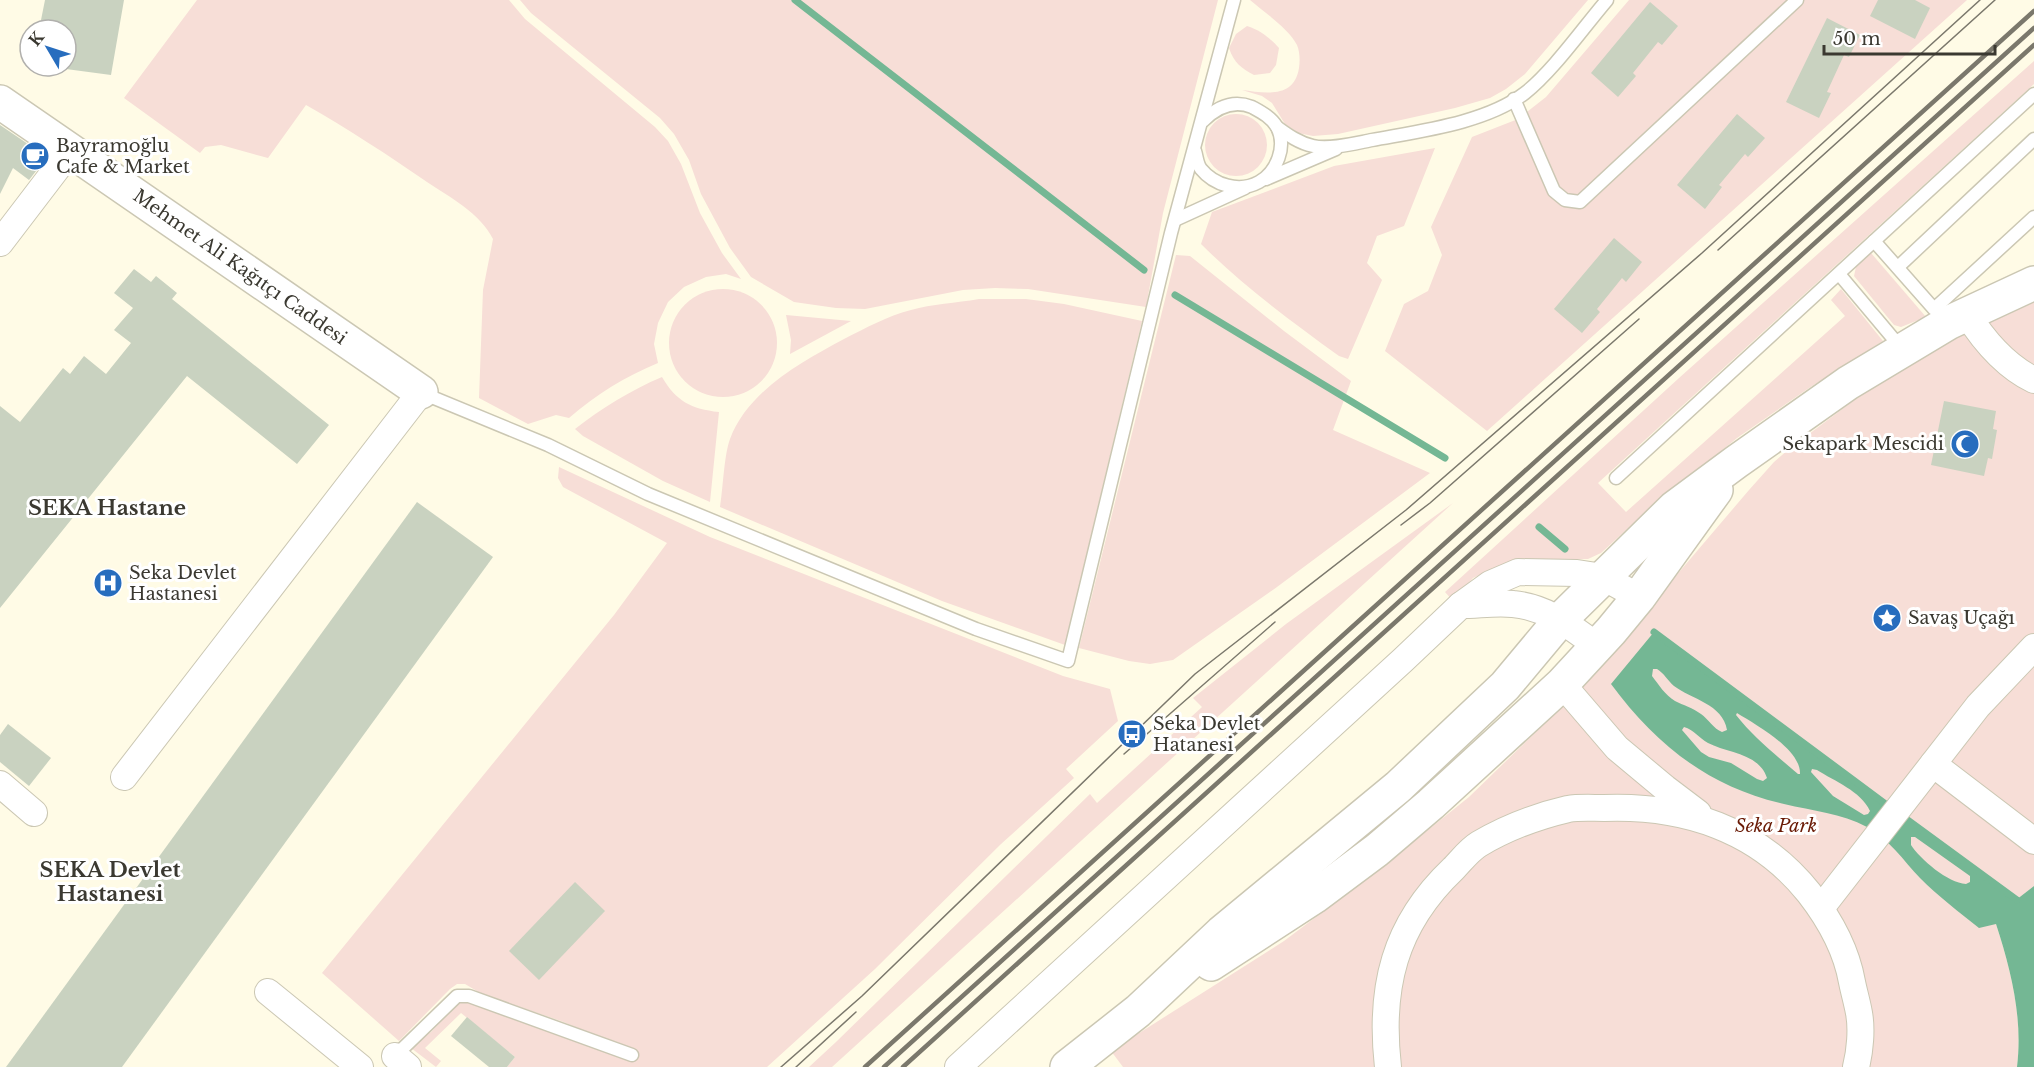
<svg xmlns="http://www.w3.org/2000/svg" width="2034" height="1067" viewBox="0 0 2034 1067" font-family="'Libre Baskerville',serif">
<rect width="100%" height="100%" fill="#fffbe6"/>
<g fill="#f7ded7">
<path d="M197 0H509L525 19 655 127 668 141 681 164 700 213 722 253 741 279 726 274 706 277 684 287 668 302 658 323 654 344 658 363C624 377 597 394 569 418L556 415 528 424 479 398 483 290 493 239C480 213 451 198 427 182 388 155 348 129 306 105L268 158 221 145 205 147 200 153 124 98Z"/>
<path d="M520 0H1218L1163 213 1146 307 1028 289 995 288 963 290 865 309 836 308 794 302 751 277 730 248 701 194 689 160 674 134 660 118 531 13Z"/>
<path d="M1250 0H1588L1525 74 1506 89 1490 98 1455 108 1338 134 1313 136 1298 133 1285 124 1272 103 1262 96 1242 90C1265 93 1294 99 1299 68 1300 61 1300 52 1297 45 1289 29 1264 12 1250 0Z"/>
<path d="M1629 0H1967L1487 431 1385 351 1404 304 1428 291 1442 255 1431 227 1472 137 1518 119 1546 97Z"/>
<path d="M1247 26C1260 30 1270 38 1279 48L1276 65 1270 73 1254 75C1241 68 1234 63 1229 48L1236 34Z"/>
<path d="M2034 61V84L1598 483 1626 512 1845 316 1831 300 1841 289 1883 341 1809 388 1737 438 1636 521 1601 553 1588 559 1526 560 1499 566 1473 578 1453 601 1445 592 1679 378Z"/>
<circle cx="1236" cy="145" r="31"/>
<path d="M1435 148 1404 226 1377 236 1367 263 1382 280 1348 359 1339 356C1291 321 1243 286 1201 244L1212 212 1334 166Z"/>
<path d="M1871 253 1926 317 1901 327 1894 325 1854 276 1856 267Z"/>
<path d="M1176 255 1190 256 1284 331 1351 381 1333 430 1430 473 1277 587 1173 660 1150 664 1129 661 1079 648Z"/>
<circle cx="723" cy="343" r="54"/>
<path d="M979 299H1026L1064 304 1142 321 1065 645 942 601 720 507C723 489 724 455 730 439 748 391 801 362 844 339 866 328 887 316 911 310 932 304 956 303 979 299Z"/>
<path d="M2034 301V886L2017 900 1996 924C2011 970 2023 1018 2017 1067H1123L1111 1051 1284 941 1377 871 1469 797 1539 729 1617 645 1749 490 1774 462 1789 449 1853 401 1890 376 1976 327Z"/>
<path d="M786 315 851 321 790 354 791 340Z"/>
<path d="M662 377C676 401 691 409 719 412L710 502 663 481 583 436 575 429C602 408 631 390 662 377Z"/>
<path d="M559 467 710 537 1063 676 1110 689 1118 721 1066 769 1074 778 1001 844 875 969 767 1067H507L515 1057 461 1013 425 1048 441 1061 436 1067 411 1048 416 1040 431 1032 458 1003 466 1002 495 1012 522 1018 635 1061 638 1053 561 1021 514 1005 492 1000 465 984H457L450 989 399 1041 322 973 614 615 667 543 563 487 558 478Z"/>
<path d="M1453 503 832 1067H809L836 1042 1090 794 1097 803 1202 707 1193 698 1286 624Z"/>
</g>
<path fill="#74b794" fill-rule="evenodd" d="M1654 632 2016 900 2034 886V1067H2017C2023 1018 2011 970 1996 924L1979 928C1959 912 1938 896 1920 878 1903 860 1889 839 1867 827 1841 813 1813 811 1784 804 1709 787 1656 745 1611 684ZM1653 669H1657C1664 673 1668 681 1674 686 1691 699 1723 704 1727 730L1722 732C1714 729 1708 719 1701 714 1693 708 1683 705 1675 701 1665 695 1659 685 1652 676ZM1737 713C1756 725 1801 749 1800 774H1798C1776 755 1754 738 1736 715ZM1684 727C1694 730 1699 738 1708 743 1727 753 1759 753 1767 778L1763 781 1757 779 1731 763 1709 757 1701 752 1682 730ZM1812 769 1817 770C1834 781 1861 791 1870 811L1868 814 1864 815 1833 796 1811 772ZM1911 837H1915L1970 876V882L1966 884C1948 883 1920 859 1911 845Z"/>
<g fill="none" stroke-linecap="round" stroke-linejoin="round">
<g stroke="#74b794" stroke-width="7">
<path d="M795 0 1144 270"/>
<path d="M1175 295 1445 458"/>
<path d="M1539 527 1565 549"/>
<path d="M1654 632 1891 808"/>
<path d="M1905 818 2017 900"/>
</g>
</g>
<g fill="#c9d2c0">
<path d="M45 0H124L111 75 66 69V30H39Z"/>
<path d="M1878 0H1915L1930 8 1915 39 1870 16Z"/>
<path d="M1650 2 1678 26 1662 45 1658 42 1633 73 1636 76 1618 97 1591 73Z"/>
<path d="M1827 18 1860 35 1849 57 1844 55 1827 92 1831 93 1819 118 1786 102Z"/>
<path d="M1737 114 1765 138 1748 157 1745 154 1719 185 1722 187 1705 209 1677 185Z"/>
<path d="M0 125 47 157 29 180 13 168 0 194Z"/>
<path d="M1614 238 1642 262 1626 282 1622 278 1597 309 1600 312 1582 333 1554 309Z"/>
<path d="M134 269 151 282 156 276 177 293 172 299 329 425 297 464 187 376 0 608V406L20 422 63 368 70 374 84 356 106 374 131 343 114 330 133 308 114 293Z"/>
<path d="M1944 401 1996 411 1993 429 1997 430 1992 459 1988 458 1984 476 1931 465Z"/>
<path d="M417 502 493 557 122 1067H6Z"/>
<path d="M8 724 51 758 29 786 0 762V735Z"/>
<path d="M575 882 605 911 539 980 509 951Z"/>
<path d="M467 1017 515 1057 507 1067H489L451 1036Z"/>
</g>
<g fill="none" stroke-linecap="round" stroke-linejoin="round">
<g stroke="#cbc7b3" stroke-width="15">
<g id="lane">
<path d="M1514 99 1554 191 1565 200 1580 202 1797 0"/>
<path d="M1277 127C1288 135 1299 143 1313 146 1329 150 1356 143 1372 140 1420 131 1486 123 1525 93 1553 71 1583 28 1607 0"/>
<path d="M1195 151C1197 157 1197 164 1201 169 1214 185 1239 193 1259 182 1277 172 1287 146 1277 127 1271 117 1261 112 1252 107 1232 99 1216 108 1203 121"/>
<path d="M1266 179 1336 149"/>
<path d="M1175 220 1245 188"/>
<path d="M1874 241 1934 309 2034 217"/>
<path d="M1898 267 2034 139"/>
<path d="M1839 274 1902 349"/>
<path d="M422 393 548 445 648 494 976 629 1068 661 1171 233 1234 0"/>
<path d="M1616 478 2034 94"/>
<path d="M395 1056 457 996H469L632 1055"/>
</g>
</g>
<g stroke="#cbc7b3" stroke-width="28">
<g id="street">
<path d="M0 243 71 150"/>
<path d="M1967 314C1984 341 2005 366 2034 380"/>
<path d="M1461 605C1478 605 1497 602 1513 604 1547 607 1571 627 1597 646"/>
<path d="M1562 684 1617 748 1665 788 1698 813"/>
<path d="M1933 764 2034 841"/>
<path d="M124 777 421 392"/>
<path d="M0 784 34 813"/>
<path d="M1821 908 1978 706 2034 647"/>
<path d="M268 992 360 1067"/>
<path d="M395 1056 408 1067"/>
<path d="M958 1067 1403 660 1461 605 1490 584 1518 572 1577 573 1603 577 1639 597"/>
<path d="M1388 1067C1379 988 1394 925 1453 869 1461 861 1469 850 1479 844 1506 828 1538 816 1568 809 1579 807 1592 808 1604 808 1684 805 1758 829 1809 893 1830 920 1846 948 1852 982 1854 992 1857 1002 1859 1013 1862 1029 1860 1051 1856 1067"/>
</g>
</g>
<g stroke="#cbc7b3" stroke-width="36">
<g id="secondary">
<path d="M0 102 421 392"/>
<path d="M1211 964 1314 897 1377 850 1431 804 1562 684 1611 631 1639 597 1716 490"/>
<path d="M1067 1067 1138 1011 1221 933 1398 787 1505 686 1561 619 1674 508 1736 462 1848 383 1948 323 2034 283"/>
</g>
</g>
<use href="#lane" stroke="#fff" stroke-width="12"/>
<use href="#street" stroke="#fff" stroke-width="26"/>
<use href="#secondary" stroke="#fff" stroke-width="33"/>
<g stroke="#7b786c" stroke-width="1.5">
<path d="M1718 250 1995 0"/>
<path d="M1401 525 1430 503 1639 319"/>
<path d="M1124 754 1275 622"/>
<path d="M781 1067 862 996 1195 674 1406 510 1702 253 1980 0"/>
<path d="M796 1067 856 1012"/>
</g>
<g stroke="#7b786c" stroke-width="4.5">
<path d="M865 1067 2034 11"/>
<path d="M884 1067 2034 28"/>
<path d="M903 1067 2034 45"/>
</g>
</g>
<defs>
<g id="cafe-disc" transform="scale(1.5)"><circle r="9.5" fill="#276dbe" stroke="#fff"/><path d="M-5.5-4.5H6V0H3Q3 3.5 0 3.5H-2.5Q-5.5 3.5-5.5 0ZM3-3.2v2h1.7v-2ZM-6 4.5H4V6H-6Z" fill="#fff"/></g>
<g id="mosque-disc" transform="scale(1.5)"><circle r="9.5" fill="#276dbe" stroke="#fff"/><path d="M3.5-4.9A6 6 0 1 0 3.5 4.9A5 5 0 1 1 3.5-4.9Z" fill="#fff"/></g>
<g id="hospital-disc" transform="scale(1.5)"><circle r="9.5" fill="#276dbe" stroke="#fff"/><path d="M-5-5h3v3.5h4V-5h3V5h-3V1.5h-4V5h-3Z" fill="#fff"/></g>
<g id="sight-disc" transform="scale(1.5)"><circle r="9.5" fill="#276dbe" stroke="#fff"/><path d="M0-6L1.8-2.2L6-1.7L2.9 1.2L3.7 5.4L0 3.3L-3.7 5.4L-2.9 1.2L-6-1.7L-1.8-2.2Z" fill="#fff"/></g>
<g id="bus-disc" transform="scale(1.5)"><circle r="9.5" fill="#276dbe" stroke="#fff"/><path d="M-5-6H5V4H4V6H2V4H-2V6H-4V4H-5ZM-3.5-4V0h7V-4ZM-3.5 1.2v1.5H-2V1.2ZM2 1.2v1.5H3.5V1.2Z" fill="#fff"/></g>
</defs>
<g fill-rule="evenodd">
<use href="#cafe-disc" x="35" y="156"/>
<use href="#mosque-disc" x="1965" y="444"/>
<use href="#hospital-disc" x="108" y="583"/>
<use href="#sight-disc" x="1887" y="618"/>
<use href="#bus-disc" x="1132" y="734"/>
</g>
<g text-anchor="middle" dominant-baseline="central" stroke-width="6" stroke-linejoin="round" paint-order="stroke">
<g font-size="18" fill="#3b3931" stroke="#fff" text-anchor="start">
<text x="56" y="146">Bayramoğlu<tspan x="56" dy="21">Cafe &amp; Market</tspan></text>
<text x="1944" y="444" text-anchor="end">Sekapark Mescidi</text>
<text x="129" y="573">Seka Devlet<tspan x="129" dy="21">Hastanesi</tspan></text>
<text x="1908" y="618">Savaş Uçağı</text>
<text x="1153" y="724">Seka Devlet<tspan x="1153" dy="21">Hatanesi</tspan></text>
</g>
<g font-size="18" fill="#3b3931" stroke="#fff">
<text transform="translate(240 267) rotate(35)">Mehmet Ali Kağıtçı Caddesi</text>
</g>
<g font-size="18" font-style="italic" fill="#691a05" stroke="#fff">
<text x="1776" y="826">Seka Park</text>
</g>
<g font-size="21" font-weight="bold" fill="#3b3931" stroke="#fff">
<text x="107" y="508">SEKA Hastane</text>
<text x="110" y="870">SEKA Devlet<tspan x="110" dy="24">Hastanesi</tspan></text>
</g>
</g>
<g transform="translate(48 48) rotate(309)"><circle r="28" fill="#ffffff" stroke="#b1b0ad" stroke-width="1.5"/>
<path d="M0-4.5L10 22L0 15L-10 22Z" fill="#276dbe"/>
<text y="-9" font-size="16" font-weight="bold" text-anchor="middle" fill="#3b3931">K</text>
</g>
<path d="M1824 45v9h171v-9" fill="none" stroke="#3b3931" stroke-width="3"/>
<text x="1833" y="45" font-size="18" fill="#3b3931" stroke="#ffffff" stroke-width="4.5" paint-order="stroke">50 m</text>
</svg>
